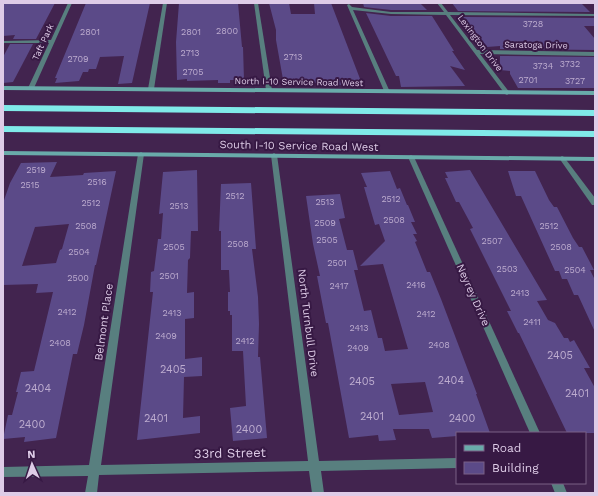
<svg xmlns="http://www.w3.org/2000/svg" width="598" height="496" viewBox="0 0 598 496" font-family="'Work Sans',sans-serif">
<rect width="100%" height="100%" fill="#42244f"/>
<g fill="#5b4a88" fill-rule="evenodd">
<path d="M3 3H55L36 39H13L15 35 3 36Z"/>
<path d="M86 3H150L132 83 118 84 124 56 100 57 96 69H89L88 72H83L79 81 55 83 57 78H55Z"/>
<path d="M179 3H238L242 47H243L244 80H230V83H218V80L187 81V79L177 80 176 42Z"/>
<path d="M269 3H289L291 14H315L314 3H331L362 84 335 85 334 82 284 85 276 40V30Z"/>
<path d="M363 3H377V4L420 3 427 10H391L364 7Z"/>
<path d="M452 3H581L590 12 458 11Z"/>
<path d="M366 13 391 16H432L454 51H452L465 70 450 66 465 86 401 87 399 76H396Z"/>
<path d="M463 17 595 18V26H584L595 39V50L500 49V46L487 47Z"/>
<path d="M10 44H33L13 82 3 83V57Z"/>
<path d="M500 56 595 57V88H518L510 74V71L500 70Z"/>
<path d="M57 162 50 177 83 175 84 173 116 171 96 265H95L84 325 77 354H73L56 438 24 442 25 437 3 439 8 415H12L18 392H16L21 372 34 371 53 292 36 293 38 284 3 285V203L10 183 21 163ZM69 224 62 249 60 250 56 263 22 266 35 227Z"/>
<path d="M197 170 198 231H191L190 258 188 260 187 293 194 292V318L185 319V359L202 357V376L184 377 183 418 200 416V433L137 440 153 292H150L151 272 154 271 158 239H161L163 213 159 214 163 172Z"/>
<path d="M470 170 547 300 537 301 548 320 555 323 564 338H568L570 342 574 340 590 368H584L595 388V433H567L519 333H518L507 311H511L470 229 473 228 459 202H456L445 178H448L445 172Z"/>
<path d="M390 171 397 189 400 188 407 205H408L415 222H411L417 234H413L417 241 415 242 427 272H430L441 299 477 394H476L490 433H457V436L432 438 429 429H393L396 440 379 441 378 435 349 438 328 323H326L317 276H320L313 244 306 196 340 194 345 218 339 219 347 250H353L358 270H354L364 311 371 310 378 338H382L385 351 408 349 383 264 360 266 385 241 379 224 375 225 364 187H367L361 173ZM425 382 433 412 399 415 391 384Z"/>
<path d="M508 171H535L549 200 554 207H557L573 238 579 247H582L594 270H590L595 280V332L578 295H574L567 279H562L559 271H555L521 196H516Z"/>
<path d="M251 183 256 249H252L258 297 259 324 258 357H260L267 438 233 441 230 408 246 406 243 351H232V315H230V311H228V292H230L229 270H221V231H219L221 184Z"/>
</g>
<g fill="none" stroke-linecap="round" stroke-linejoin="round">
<g fill="#587f7f" fill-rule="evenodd">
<path d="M68 3H72L34 88 29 89 28 88 49 43H3V41L51 40Z"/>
<path d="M163 3H167L154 89 151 91 148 89Z"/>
<path d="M254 3H258L272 90 269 92 266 90Z"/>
<path d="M437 3H441L448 12 595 14V16L450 15 477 50 595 52V56L480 54 510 93 507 95 505 94 446 15 391 14 353 10 390 92 385 93 347 5 349 4 352 7 391 12H444Z"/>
<path d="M141 152 144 154 101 465 308 461 271 155 274 153 277 155 319 461 457 458V468L321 471 324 493H312L309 471 99 475 97 493H85L88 476 3 477V467L89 465 138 154Z"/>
<path d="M411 155 414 157 540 433H530L408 157Z"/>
<path d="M562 156 564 157 595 198V205H592L559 158Z"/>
<path d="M551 483H563L567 493H555Z"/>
</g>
<g fill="#69abaa" fill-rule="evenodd">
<path d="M3 86 595 91V95L3 90Z"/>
<path d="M3 151 595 157V161L3 155Z"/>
</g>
<g fill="#80eae9" fill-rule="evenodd">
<path d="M3 105 595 110V116L3 111Z"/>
<path d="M3 126 595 131V137L3 132Z"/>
</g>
</g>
<g text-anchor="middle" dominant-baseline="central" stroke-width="4" stroke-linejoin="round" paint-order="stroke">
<g font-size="9" fill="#bdaccf">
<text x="533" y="24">3728</text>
<text x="227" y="31">2800</text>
<text x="90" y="32">2801</text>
<text x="191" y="32">2801</text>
<text x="190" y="53">2713</text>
<text x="293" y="57">2713</text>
<text x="78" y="59">2709</text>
<text x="570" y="64">3732</text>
<text x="543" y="66">3734</text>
<text x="193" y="72">2705</text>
<text x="528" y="80">2701</text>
<text x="575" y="81">3727</text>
<text x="36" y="170">2519</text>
<text x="97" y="182">2516</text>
<text x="30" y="185">2515</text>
<text x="235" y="196">2512</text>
<text x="391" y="199">2512</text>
<text x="325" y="202">2513</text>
<text x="91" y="203">2512</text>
<text x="179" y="206">2513</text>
<text x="394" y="220">2508</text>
<text x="325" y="223">2509</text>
<text x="86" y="226">2508</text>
<text x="549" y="226">2512</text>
<text x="327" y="240">2505</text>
<text x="492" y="241">2507</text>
<text x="238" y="244">2508</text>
<text x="174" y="247">2505</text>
<text x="561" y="247">2508</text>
<text x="79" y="252">2504</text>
<text x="337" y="263">2501</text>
<text x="507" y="269">2503</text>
<text x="575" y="270">2504</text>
<text x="169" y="276">2501</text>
<text x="78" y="278">2500</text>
<text x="416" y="285">2416</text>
<text x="339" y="286">2417</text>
<text x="520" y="293">2413</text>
<text x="67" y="312">2412</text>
<text x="172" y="313">2413</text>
<text x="426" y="314">2412</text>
<text x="532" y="322">2411</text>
<text x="359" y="328">2413</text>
<text x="166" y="336">2409</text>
<text x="245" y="341">2412</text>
<text x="60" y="343">2408</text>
<text x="439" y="345">2408</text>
<text x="358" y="348">2409</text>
</g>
<g font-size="9" fill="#decce7" stroke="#371944">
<text transform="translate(43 42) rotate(-65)">Taft Park</text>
<text transform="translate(480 43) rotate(53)">Lexington Drive</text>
<text transform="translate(536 45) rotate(1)">Saratoga Drive</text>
<text transform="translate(299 82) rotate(1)">North I-10 Service Road West</text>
</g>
<g font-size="11" fill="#decce7" stroke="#371944">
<text transform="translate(299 146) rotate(1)">South I-10 Service Road West</text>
<text transform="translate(473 295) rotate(66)">Neyrey Drive</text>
<text transform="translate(104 322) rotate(-82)">Belmont Place</text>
<text transform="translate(308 323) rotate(83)">North Turnbull Drive</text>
</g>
<g font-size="11" fill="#bdaccf">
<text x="560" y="355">2405</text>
<text x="173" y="369">2405</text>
<text x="451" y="380">2404</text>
<text x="362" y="381">2405</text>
<text x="38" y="388">2404</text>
<text x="577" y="393">2401</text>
<text x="372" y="416">2401</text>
<text x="156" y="418">2401</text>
<text x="462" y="418">2400</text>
<text x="32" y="424">2400</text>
<text x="249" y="429">2400</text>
</g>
<g font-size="13" fill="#decce7" stroke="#371944">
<text transform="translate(230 453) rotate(-1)">33rd Street</text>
</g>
</g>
<rect width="598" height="496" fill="none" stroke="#decce7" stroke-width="8"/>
<rect x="456" y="432" width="130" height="52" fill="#371944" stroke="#7a6185"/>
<rect x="464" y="445" width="20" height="6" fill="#69abaa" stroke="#7a6185"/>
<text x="492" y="452" font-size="12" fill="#decce7">Road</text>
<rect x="464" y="462" width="20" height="12" fill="#5b4a88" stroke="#7a6185"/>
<text x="492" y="472" font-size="12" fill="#decce7">Building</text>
<g transform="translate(32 464) rotate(357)" stroke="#371944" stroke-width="3" paint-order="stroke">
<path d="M0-3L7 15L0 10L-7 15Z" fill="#decce7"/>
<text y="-6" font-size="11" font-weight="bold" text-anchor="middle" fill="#decce7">N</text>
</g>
</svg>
